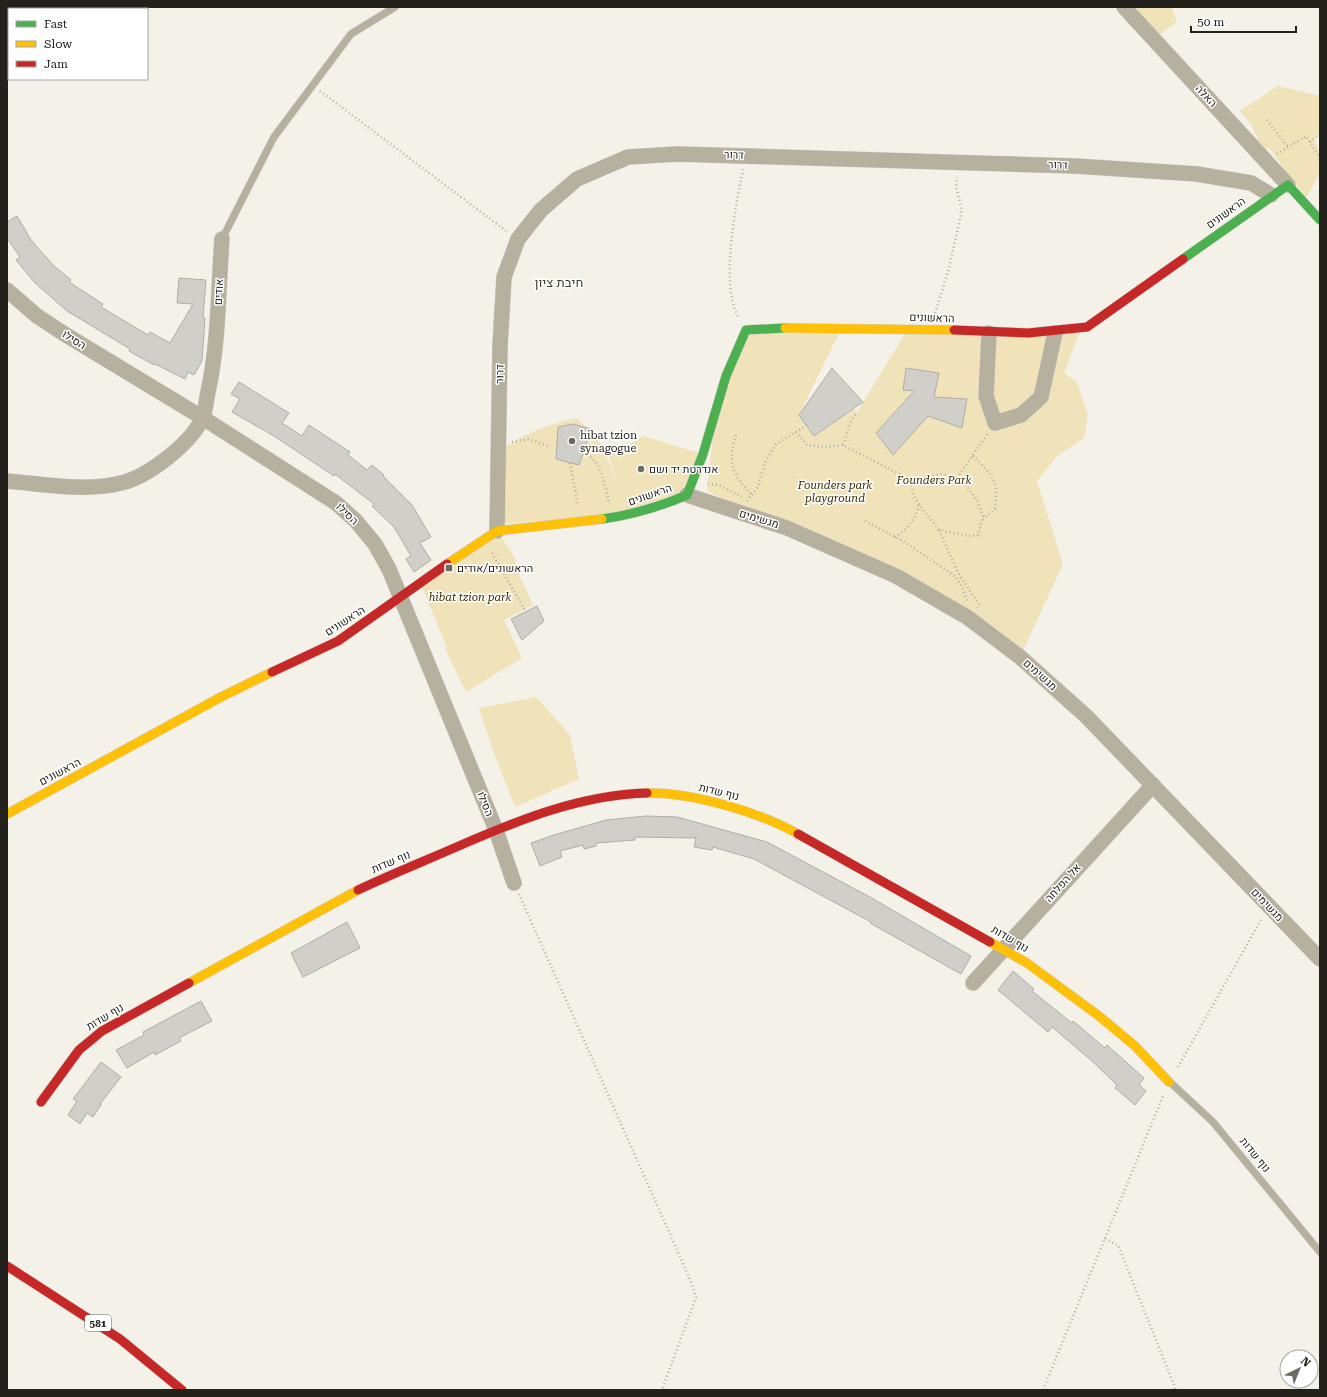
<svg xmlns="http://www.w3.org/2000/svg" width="1327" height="1397" viewBox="0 0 1327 1397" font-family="'Roboto Serif',Heebo,serif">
<rect width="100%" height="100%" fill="#f4f1e9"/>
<g fill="#f0e3ba">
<path d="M1133 7H1172L1177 22 1158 36Z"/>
<path d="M1278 86 1320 96V134L1314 138C1326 166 1320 174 1306 198L1269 148 1263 151 1252 126 1240 111Z"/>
<path d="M841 329 799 415 814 436 854 409 857 412 908 329H1081L1064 373 1077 382 1088 415 1084 438 1058 455 1037 481 1063 564 1020 657 872 566 707 491 716 408 746 330Z"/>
<path d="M576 418C606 441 609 461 619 495L609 456 643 436 703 454 687 495 626 516 497 524 505 447C527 432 550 424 576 418Z"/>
<path d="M497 531 514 556 520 577 533 605 504 620 522 658 466 692 445 649 447 648 420 582Z"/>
<path d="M536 697 570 735 579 779 515 807 495 756 479 708Z"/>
</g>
<g fill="#d1cfc9" stroke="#afada7">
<path d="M17 216 31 240 53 265 71 280 69 282 103 304 101 307 148 335 150 332 170 343 193 304 177 303 179 278 206 280 203 317 205 318 202 361 194 375 188 372 185 379 155 364 154 365 129 351 130 349 67 311 35 283 16 260 20 257 7 238V222Z"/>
<path d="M832 368 863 402 814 436 799 415Z"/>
<path d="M906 368 939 373 934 397 967 399 962 428 928 416 893 455 876 433 914 391 903 390Z"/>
<path d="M239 382 289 413 282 423 302 436 309 425 350 452 348 455 367 470 372 465 384 475 383 476 412 505 431 537 420 543 431 560 414 572 406 559 411 556 394 527 372 506 374 504 335 474 334 476 274 436 232 412 240 399 231 394Z"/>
<path d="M573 424 591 429 579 465 556 459 558 427Z"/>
<path d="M537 606 544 621 522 640 511 619Z"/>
<path d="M646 816 677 817 767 842 870 897 971 956 961 974 870 923 871 922 754 859 713 847 712 850 694 847 696 838 635 837V840L596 843V846L584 849 583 845 560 851 562 857 540 866 531 843 554 835 606 820Z"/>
<path d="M347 922 360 948 303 977 291 953Z"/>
<path d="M1013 971 1034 989 1032 991 1072 1023 1073 1021 1105 1048 1107 1045 1144 1078 1139 1085 1146 1091 1135 1105 1115 1088 1117 1085 1092 1061 1052 1027 1048 1032 998 990Z"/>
<path d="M201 1001 212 1021 179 1038 181 1041 155 1055 154 1052 127 1068 116 1050 144 1035 143 1032Z"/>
<path d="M101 1062 121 1077 100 1104 101 1105 93 1117 87 1113 80 1124 68 1115 77 1101 73 1099Z"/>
</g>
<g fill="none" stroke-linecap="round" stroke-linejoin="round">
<g stroke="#d2cfc9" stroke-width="8">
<g id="lane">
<path d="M222 239 274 137 351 34 395 7"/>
<path d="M1171 1083 1213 1122 1320 1252"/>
</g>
</g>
<g stroke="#d2cfc9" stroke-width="16">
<g id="street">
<path d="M1124 7 1288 185"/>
<path d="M7 290 37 316 66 335 203 418 336 503 356 521 375 544 389 569 496 830 514 883"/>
<path d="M989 333 986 396 995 423 1021 415 1041 397 1055 333"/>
<path d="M7 481C44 484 85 492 121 483 148 477 191 443 202 419 206 411 206 400 208 392 219 342 218 290 222 239"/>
<path d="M687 495 787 528 896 576 967 617 1020 657 1086 716 1320 959"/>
<path d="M497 531 500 346 504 277 518 239 541 210 577 179 628 157 677 154 1075 166 1197 174 1251 183 1271 195"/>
<path d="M973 983 1153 785"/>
</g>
</g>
<g stroke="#d2cfc9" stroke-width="10">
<g id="fast">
<path d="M1183 259 1288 185 1320 220"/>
<path d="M602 519C632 515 659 507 687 495L703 454 726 376 746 330 785 328"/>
</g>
</g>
<g stroke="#d2cfc9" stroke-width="10">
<g id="slow">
<path d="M785 328 954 330"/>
<path d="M447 564 497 531 602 519"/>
<path d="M647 793C691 792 759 812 798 834"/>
<path d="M7 814 221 697 272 672"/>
<path d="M990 942 1027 963 1099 1016 1135 1046 1169 1082"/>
<path d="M189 983 358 890"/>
</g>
</g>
<g stroke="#d2cfc9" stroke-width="10">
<g id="jam">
<path d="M954 330 1028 333 1087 327 1183 259"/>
<path d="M272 672 338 641 447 564"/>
<path d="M798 834 990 942"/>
<path d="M358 890C392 874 427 860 461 845 521 819 581 795 647 793"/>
<path d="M41 1102 79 1050 102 1031 189 983"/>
<path d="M7 1266 120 1339 182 1390"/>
</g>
</g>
<g stroke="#b3b0a2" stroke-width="2.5" stroke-dasharray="1 3" stroke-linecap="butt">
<path d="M11 9 12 7"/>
<path d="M7 20 9 15"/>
<path d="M320 91 506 231"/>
<path d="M1267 120 1288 147"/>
<path d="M1310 142 1320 134"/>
<path d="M1277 154 1306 136 1320 158"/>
<path d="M935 313 948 272 962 210 956 187 957 177"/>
<path d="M738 316C720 284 736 204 743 169"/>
<path d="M796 432 807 445 824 447 843 445 911 480 941 474 952 476 962 480 977 500 983 516 978 535 969 536 939 530C928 514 910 500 911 480"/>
<path d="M736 435C727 462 732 475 752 495"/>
<path d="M512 442 528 439 548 446"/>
<path d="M843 445C848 434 848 421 857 413"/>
<path d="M583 453C602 460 604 483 609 502"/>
<path d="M973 456C994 477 998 479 995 509L983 519"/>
<path d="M570 463 578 505"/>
<path d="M957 478 988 433"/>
<path d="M708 484 719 485 742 497"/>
<path d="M747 501 758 487 765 462 776 444 807 425"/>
<path d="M865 521 903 541 955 576 962 587 967 601"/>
<path d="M939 530 958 573 979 604 978 608"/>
<path d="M895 537C906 531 917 517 919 505"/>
<path d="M492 553 526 612"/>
<path d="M519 894 689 1277 696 1297 662 1390"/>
<path d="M1178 1067 1262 918"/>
<path d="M1105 1239 1118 1245 1176 1390"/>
<path d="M1043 1390 1163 1096"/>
</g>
<use href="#lane" stroke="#b6b09e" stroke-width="7"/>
<use href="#street" stroke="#b6b09e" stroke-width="15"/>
<use href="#fast" stroke="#4caf50" stroke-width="9"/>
<use href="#slow" stroke="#ffc107" stroke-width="9"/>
<use href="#jam" stroke="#c62828" stroke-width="9"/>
</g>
<g fill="#6c6a63" stroke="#fff" stroke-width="1.5">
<circle cx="572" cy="441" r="4"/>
<circle cx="641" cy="469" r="4"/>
<rect x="445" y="564" width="8" height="8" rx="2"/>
</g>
<g text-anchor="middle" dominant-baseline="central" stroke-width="3" stroke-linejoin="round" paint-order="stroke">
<rect fill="#fff" stroke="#64645f" stroke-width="1" x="85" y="1315" width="26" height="16" rx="3"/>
<g font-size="10" font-weight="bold" fill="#22211b">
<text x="98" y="1323">581</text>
</g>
<g font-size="11" fill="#22211b" stroke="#fff">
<text transform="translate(1206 96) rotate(47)">האלה</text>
<text transform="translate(734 155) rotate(2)">דרור</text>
<text transform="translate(1058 165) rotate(2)">דרור</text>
<text transform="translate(1226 213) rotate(-36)">הראשונים</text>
<text transform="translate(219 292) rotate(-87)">אודים</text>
<text transform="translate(932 318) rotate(2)">הראשונים</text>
<text transform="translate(74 340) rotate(32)">הסילו</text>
<text transform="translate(500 374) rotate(-89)">דרור</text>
<text transform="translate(650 495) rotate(-19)">הראשונים</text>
<text transform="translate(347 514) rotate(44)">הסילו</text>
<text transform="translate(759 519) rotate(17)">מגשימים</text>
<text transform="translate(345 621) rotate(-33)">הראשונים</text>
<text transform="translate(1040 675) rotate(42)">מגשימים</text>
<text transform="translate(60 772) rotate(-28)">הראשונים</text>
<text transform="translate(719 792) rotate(14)">נוף שדות</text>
<text transform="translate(485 804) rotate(68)">הסילו</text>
<text transform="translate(391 862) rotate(-23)">נוף שדות</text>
<text transform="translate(1063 883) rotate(-48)">אל הפלחה</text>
<text transform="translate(1267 905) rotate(46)">מגשימים</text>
<text transform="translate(1010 939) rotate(31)">נוף שדות</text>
<text transform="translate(105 1017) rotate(-31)">נוף שדות</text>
<text transform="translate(1255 1155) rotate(51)">נוף שדות</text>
</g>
<g font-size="11" fill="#22211b" stroke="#fff" text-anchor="start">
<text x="580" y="435">hibat tzion<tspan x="580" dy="13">synagogue</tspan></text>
<text x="649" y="469">אנדרטת יד ושם</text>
<text x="457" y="568">הראשונים/אודים</text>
</g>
<g font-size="11" font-style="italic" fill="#382d00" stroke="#fff">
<text x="934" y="480">Founders Park</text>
<text x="835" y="485">Founders park<tspan x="835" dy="13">playground</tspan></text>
<text x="470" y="597">hibat tzion park</text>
</g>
<g font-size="13" fill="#423e32" stroke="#fff">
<text x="559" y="282">חיבת ציון</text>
</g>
</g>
<rect width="1327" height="1397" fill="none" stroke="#22211b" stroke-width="16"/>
<rect x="8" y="8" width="140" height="72" fill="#ffffff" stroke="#a7a6a4"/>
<rect x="16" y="21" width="20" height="6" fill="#4caf50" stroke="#a7a6a4"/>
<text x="44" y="28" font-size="12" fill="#22211b">Fast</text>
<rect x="16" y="41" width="20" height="6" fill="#ffc107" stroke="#a7a6a4"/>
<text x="44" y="48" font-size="12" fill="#22211b">Slow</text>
<rect x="16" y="61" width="20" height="6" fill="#c62828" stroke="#a7a6a4"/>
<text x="44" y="68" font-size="12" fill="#22211b">Jam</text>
<g transform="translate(1299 1369) rotate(43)"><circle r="19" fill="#ffffff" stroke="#a7a6a4"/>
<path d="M0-3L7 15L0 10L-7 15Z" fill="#6c6a63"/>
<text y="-6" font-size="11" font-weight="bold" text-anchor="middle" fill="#22211b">N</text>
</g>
<path d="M1191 26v6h105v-6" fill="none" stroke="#22211b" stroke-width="2"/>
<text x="1197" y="26" font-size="12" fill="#22211b" stroke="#ffffff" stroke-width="3" paint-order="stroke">50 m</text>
</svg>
